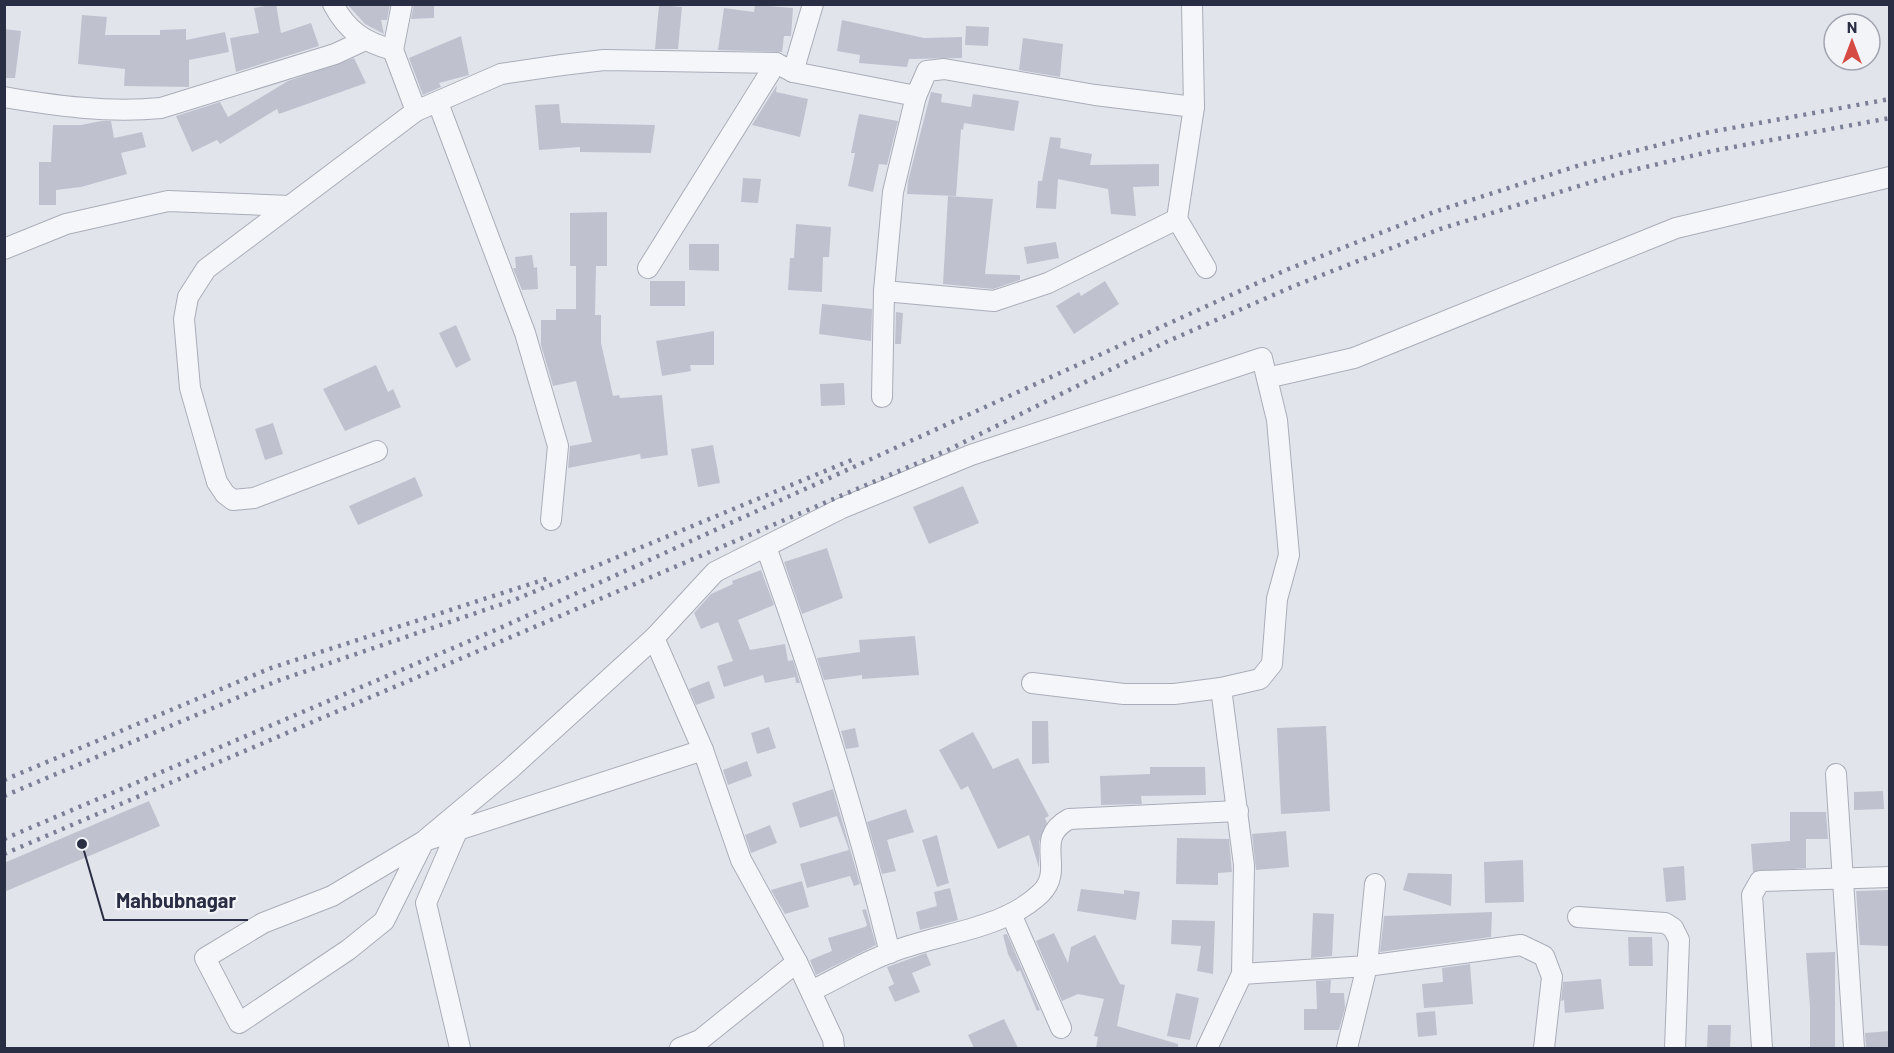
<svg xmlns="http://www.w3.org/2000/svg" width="1894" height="1053" viewBox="0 0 1894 1053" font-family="Barlow,sans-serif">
<rect width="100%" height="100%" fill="#e2e4eb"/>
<g fill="#bfc2ce">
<path d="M276 4 281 33 311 23 319 46 236 72 230 38 259 33 254 8Z"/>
<path d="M347 4H390L387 20H381L384 34 365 24Z"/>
<path d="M414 4H434V18L411 19Z"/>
<path d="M659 5 682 7 678 49H655Z"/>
<path d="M755 5 793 8 791 36H784L782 52 718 50 724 8 754 12Z"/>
<path d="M82 15 107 17 105 35H160V30L186 29V40L225 32 229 52 189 60V87L124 86 125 69 78 64Z"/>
<path d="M842 20 924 38 962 37V58L909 59 907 67 859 63 860 55 837 51Z"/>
<path d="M966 26 989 27 988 46 965 45Z"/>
<path d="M4 29 21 31 15 78H4Z"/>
<path d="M461 36 469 75 439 83 441 87 423 95 409 58Z"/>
<path d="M1023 38 1063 44 1060 77 1019 70Z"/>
<path d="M354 58 366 83 279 114 277 109 220 144 217 140 192 152 176 116 220 102 228 117 288 81Z"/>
<path d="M777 85 776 92 808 99 800 137 752 125Z"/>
<path d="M931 92 942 94 941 102 971 107 973 94 1019 101 1014 131 964 123 963 130 961 129 956 196 907 194 908 181Z"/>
<path d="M559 104 561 123 655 125 651 153 580 152V147L539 150 535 105Z"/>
<path d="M859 114 898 121 887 165 879 164 873 192 848 186 855 153H851Z"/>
<path d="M101 121H111L114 138 142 132 146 147 121 153 127 174 81 187 56 190V205H39V162H51L53 125H81Z"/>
<path d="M1050 137 1061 138 1060 148 1092 154 1090 165 1159 164V186L1133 187 1136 216 1111 214 1108 189 1058 179 1056 209 1036 208 1038 181H1042Z"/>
<path d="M743 178 761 179 758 203 741 202Z"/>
<path d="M948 196 993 199 985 274 1020 275V280L993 289 943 284Z"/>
<path d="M607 212V266H596L595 315H601V343L613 396 619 395 620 398 662 395 668 455 641 459 640 454 568 468 570 446 592 442 576 381 553 386 541 345V320H556V309H576V266H570V213Z"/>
<path d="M796 224 831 227 829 257H823L822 292 788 290 790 258H794Z"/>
<path d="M1056 242 1059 258 1027 264 1024 247Z"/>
<path d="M689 244H719V271L689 270Z"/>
<path d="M532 255 534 268 537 267 538 289 522 290 513 268H516L515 257Z"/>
<rect x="650" y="281" width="35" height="25"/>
<path d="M1105 281 1119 304 1074 334 1056 306 1079 292 1081 296Z"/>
<path d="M822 304 872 309 871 341 819 334Z"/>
<path d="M896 312 903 313 901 344H895Z"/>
<path d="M456 325 471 360 456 368 439 333Z"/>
<path d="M714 331V365H690L691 371 662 376 656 341Z"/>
<path d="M376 365 388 392 393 389 401 407 345 431 323 389Z"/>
<path d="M844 383 845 405 821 406 820 384Z"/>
<path d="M273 423 283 454 265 460 255 429Z"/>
<path d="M713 445 720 483 698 487 691 449Z"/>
<path d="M415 477 423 496 358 525 349 506Z"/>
<path d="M963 486 979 523 929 544 913 507Z"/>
<path d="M827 548 843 598 802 614 784 562Z"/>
<path d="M761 570 774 605 738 620 750 650 785 644 788 661 793 660 800 683H796L795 677 765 683 763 675 724 687 717 666 733 661 718 622 701 629 694 613 711 594 733 584 732 581Z"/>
<path d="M915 636 919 675 862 679V675L824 680 817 658 860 652 859 640Z"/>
<path d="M709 681 715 698 696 705 689 689Z"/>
<path d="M1032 721H1048L1049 763 1032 764Z"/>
<path d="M1326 726 1330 811 1281 814 1277 728Z"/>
<path d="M769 727 776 748 757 754 751 733Z"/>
<path d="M855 728 859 747 846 749 841 731Z"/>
<path d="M973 732 993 769 1018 758 1049 816 1045 818 1047 823 1039 842V868L1029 835 998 849 968 786 961 790 939 750Z"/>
<path d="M747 761 752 776 728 785 723 770Z"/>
<path d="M1150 767H1205L1206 795 1141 796 1142 804 1101 805 1100 776 1150 774Z"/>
<path d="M833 789 860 884 854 886 850 876 807 888 800 864 849 850 837 816 800 828 792 803Z"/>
<path d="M1883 791 1884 809 1854 810V792Z"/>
<path d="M149 801 160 826 4 892V863Z"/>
<path d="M906 809 914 832 887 840 896 871 882 874 867 822Z"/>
<path d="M1790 812H1826L1828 839H1806V868L1753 872 1751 844 1790 841Z"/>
<path d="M770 825 777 843 751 853 745 835Z"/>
<path d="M1286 831 1289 867 1256 870 1252 834Z"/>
<path d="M937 835 949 883 937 887 922 840Z"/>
<path d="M1177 838 1229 839 1232 872 1218 873V885L1176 884Z"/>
<path d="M1523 860 1524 902 1485 903 1484 862Z"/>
<path d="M1684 866 1686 900 1666 902 1663 868Z"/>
<path d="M1408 873 1452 874 1451 906 1403 890Z"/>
<path d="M802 881 809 907 785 914 771 890Z"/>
<path d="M950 888 958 920 920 930 916 912 937 906 934 892Z"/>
<path d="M1081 889 1124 894V890L1140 892 1136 920 1077 911Z"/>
<path d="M1889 890 1890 946 1860 945 1856 891Z"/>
<path d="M866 909 876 945 816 975 810 960 832 951 828 938 865 927 867 925 862 910Z"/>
<path d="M1492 912 1491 937 1380 952 1384 916Z"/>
<path d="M1313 913 1334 914 1332 956 1311 958Z"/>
<path d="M1172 920 1215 921 1213 974 1197 971 1201 946 1171 944Z"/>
<path d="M1054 933 1068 963 1071 947 1095 935 1120 984 1125 985 1117 1026 1178 1044V1048H1096L1098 1037 1094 1036 1104 999 1078 994 1062 1001 1036 941Z"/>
<path d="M1007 934 1040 1010 1037 1011 1020 970 1017 972 1008 954 1003 935Z"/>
<path d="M1628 937H1652L1653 966H1629Z"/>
<path d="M1835 952V1048H1810V1008L1806 953Z"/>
<path d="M926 953 931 965 912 973 920 992 895 1002 888 987 894 984 887 967Z"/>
<path d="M1470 964 1473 1004 1424 1008 1422 984 1443 982 1442 968Z"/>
<path d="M1601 979 1604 1009 1565 1013 1564 1000 1561 1001 1563 982Z"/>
<path d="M1331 980 1330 993H1344L1345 1008 1339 1030H1304V1009H1317L1316 981Z"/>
<path d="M1176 993 1199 998 1190 1040 1167 1036Z"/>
<path d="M1435 1011 1437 1035 1418 1037 1416 1013Z"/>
<path d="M1004 1019 1018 1048H974L968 1035Z"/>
<path d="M1708 1025H1731L1730 1048H1707Z"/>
<path d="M1890 1031V1048H1866L1865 1033Z"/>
</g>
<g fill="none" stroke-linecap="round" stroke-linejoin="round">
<g stroke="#aaadb9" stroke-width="22">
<g id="street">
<path d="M333 4C347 31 364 42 393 50"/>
<path d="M402 4 393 50 416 111 501 74 562 65 604 60 776 63 793 72 916 96 893 192 884 291 994 301 1048 283 1177 219"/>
<path d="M1192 4 1194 107 1177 219 1206 268"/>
<path d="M793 72 813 4"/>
<path d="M916 96 927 71 944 69 1095 95 1194 107"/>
<path d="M4 97C56 106 108 113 161 108L335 54 363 41"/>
<path d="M438 103 525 333 558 446 551 520"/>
<path d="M4 249 66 224 168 201 290 206"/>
<path d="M648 268 776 63"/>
<path d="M1267 378 1354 358 1676 228 1890 177"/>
<path d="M882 397 884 291"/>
<path d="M377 451 254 498 233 500 225 494 217 482 190 388 184 319 188 297 206 269 416 111"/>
<path d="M766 547C814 680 856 815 890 953"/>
<path d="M654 638 509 770 424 841 384 921 348 950 239 1023 205 958 263 923 332 896 424 841 703 750"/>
<path d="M1032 683 1124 694H1174L1221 688"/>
<path d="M1836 774 1854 1048"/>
<path d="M458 829 426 903 460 1048"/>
<path d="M1011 914 1061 1028"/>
<path d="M1578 917 1665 923 1673 928 1679 940 1675 1048"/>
<path d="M811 991C842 976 873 957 906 947 950 932 1006 927 1041 893 1066 868 1032 839 1069 819L1238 811"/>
<path d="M680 1048 700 1040 797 962"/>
<path d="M834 1048 833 1039 797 962 741 860 703 750 654 638 715 572 842 508 971 455 1262 358 1277 420 1289 555 1277 599 1272 664 1260 679 1221 688 1244 865 1242 974"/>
<path d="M1207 1048 1242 974 1367 966 1375 884"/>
<path d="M1347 1048 1367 966 1521 945 1544 956 1552 977 1544 1048"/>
<path d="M1762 1048 1752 895 1760 881 1890 877"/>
</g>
</g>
<use href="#street" stroke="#f5f6f9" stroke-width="20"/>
<g stroke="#7b8096" stroke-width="4.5" stroke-dasharray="3 6" stroke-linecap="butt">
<path d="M4 780 271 668 552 577"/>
<path d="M4 796 277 681 514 600 854 459"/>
<path d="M4 839 500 628 1286 270 1434 212 1580 165 1710 132 1890 99"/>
<path d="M4 854 948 450 1166 342 1294 286 1440 229 1621 173 1712 151 1890 118"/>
</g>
</g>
<path fill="none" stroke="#292e44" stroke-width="2" d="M82 844L104 920H248"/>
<circle fill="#292e44" stroke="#f2f4f8" stroke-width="2" cx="82" cy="844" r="6"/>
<g font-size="20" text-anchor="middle" font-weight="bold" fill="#292e44" stroke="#f2f4f8" stroke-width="4.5" stroke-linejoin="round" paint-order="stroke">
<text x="176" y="908">Mahbubnagar</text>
</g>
<rect width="1894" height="1053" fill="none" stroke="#292e44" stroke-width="12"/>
<g transform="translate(1852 42)"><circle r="28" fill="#f2f4f8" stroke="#a2a5b0" stroke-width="1.5"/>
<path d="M0-4.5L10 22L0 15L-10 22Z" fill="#d54a43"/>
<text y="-9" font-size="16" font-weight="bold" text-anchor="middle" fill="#292e44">N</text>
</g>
</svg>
